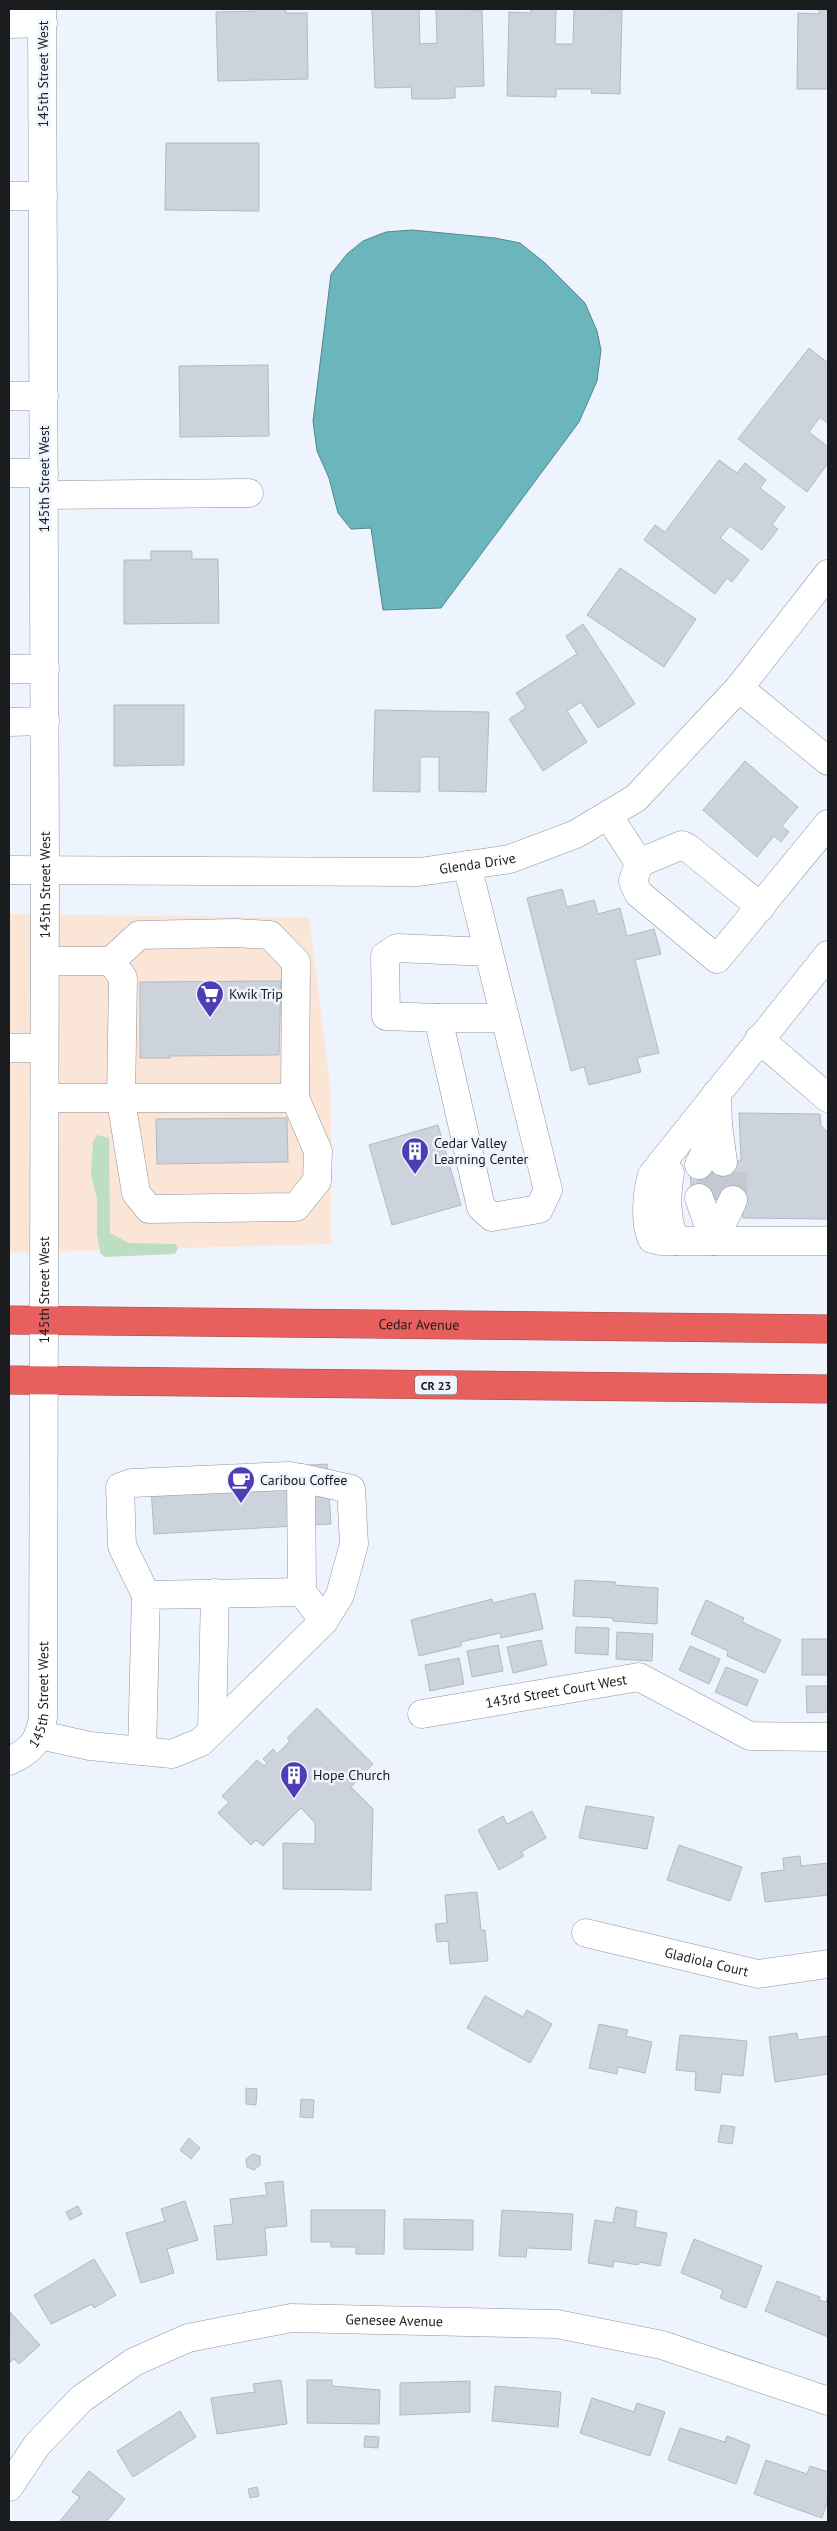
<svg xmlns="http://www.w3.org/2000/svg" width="837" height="2531" viewBox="0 0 837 2531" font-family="'PT Sans',sans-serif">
<rect width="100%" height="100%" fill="#eef4fe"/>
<path fill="#fbe5d7" d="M9 914 309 918 331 1094V1244L9 1253Z"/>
<path fill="#bddec2" d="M97 1135 109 1138 110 1233 129 1243 175 1244 178 1248 175 1254 105 1257 100 1253 97 1234V1199L91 1174 93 1142Z"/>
<path fill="#6bb5bd" stroke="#53878e" d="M412 230 495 238 520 243 545 263 585 303 597 331 601 350 597 381 579 422 441 608 383 610 371 528 351 529 338 513 329 478 317 451 313 421 331 274 347 254 363 241 386 232Z"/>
<g fill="#cdd3dd" stroke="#b3b9c3">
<path d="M256 9H286V13H307L308 79 218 81 216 12 256 11Z"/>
<path d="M372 9H419L420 44 437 43 436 9 482 10 484 86 455 87V98L435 99H412L411 87 375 88Z"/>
<path d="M531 9H556L555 44H573L574 9 622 10 620 94 591 93 592 89H556V97L507 96 509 12 531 13Z"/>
<path d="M819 9H828V89H797L798 13 819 14Z"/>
<path d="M166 143H259V211L165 210Z"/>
<path d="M809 348 828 363V424L820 417 809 432 828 447V463L807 492 738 439Z"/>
<path d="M268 365 269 436 180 437 179 366Z"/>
<path d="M719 460 737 473 745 463 766 480 760 488 785 507 772 525 778 529 762 550 730 526 720 538 749 560 732 582 727 578 715 594 644 540 655 525 665 532Z"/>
<path d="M151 551H192V559H218L219 623 124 624V560H151Z"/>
<path d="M620 568 696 619 664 667 587 615Z"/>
<path d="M583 624 635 704 598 728 581 702 567 711 587 742 543 771 509 719 526 708 516 693 577 654 566 636Z"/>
<path d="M114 705H184V765L114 766Z"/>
<path d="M375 710 489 712 486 792 439 791V757H420V792L373 791Z"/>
<path d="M745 761 798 807 782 826 789 832 787 834 781 842 774 836 757 857 703 810Z"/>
<path d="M562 889 567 907 594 900 598 914 620 908 627 936 654 929 661 954 635 960 659 1053 637 1058 641 1072 589 1085 584 1067 571 1071 527 898Z"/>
<path d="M281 981 279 1055 170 1056V1058H140V982Z"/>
<path d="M739 1113 820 1114 821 1126 828 1132V1219L743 1218 742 1201 692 1198 690 1173 701 1163 741 1161Z"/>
<path d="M287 1118 288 1162 157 1164 156 1119Z"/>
<path d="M438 1125 461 1205 392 1225 369 1145Z"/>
<path d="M327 1464 331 1524 154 1534 150 1474Z"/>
<path d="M575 1580 616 1582 615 1585 658 1588 657 1624 613 1621V1618L573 1616Z"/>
<path d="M535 1593 543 1629 501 1638 500 1633 461 1642V1646L419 1656 411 1620 492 1599 493 1603Z"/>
<path d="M706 1600 744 1618 742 1622 781 1640 765 1673 727 1656 728 1651 691 1634Z"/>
<path d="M576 1627 609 1628 608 1655 575 1653Z"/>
<path d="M617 1632 653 1634 652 1661 616 1659Z"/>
<rect x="802" y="1639" width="26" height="36"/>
<path d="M541 1640 547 1665 513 1673 507 1647Z"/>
<path d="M498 1645 503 1671 472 1677 467 1651Z"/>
<path d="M690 1646 720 1659 709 1684 679 1670Z"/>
<path d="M459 1658 464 1684 430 1691 425 1665Z"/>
<path d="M726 1667 758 1680 747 1706 715 1692Z"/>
<path d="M806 1686H828V1712L807 1713Z"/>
<path d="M317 1708 373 1764 351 1787 373 1809 371 1890 283 1889V1843L315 1844V1823L301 1808 263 1846 256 1840 251 1845 218 1813 229 1802 222 1796 257 1760 264 1766 267 1763 263 1759 273 1749 277 1754 290 1741 287 1738Z"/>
<path d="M586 1806 654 1817 647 1849 579 1838Z"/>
<path d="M532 1811 546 1838 521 1852 524 1856 499 1870 478 1830 503 1816 507 1824Z"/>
<path d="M679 1845 742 1867 730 1901 667 1880Z"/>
<path d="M800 1856 801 1866 828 1863V1895L765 1902 761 1873 784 1870 783 1858Z"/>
<path d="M477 1892 481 1930H485L488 1961 450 1964 448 1941 437 1942 435 1924 447 1923 445 1895Z"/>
<path d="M485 1996 523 2017 527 2010 552 2024 530 2063 467 2028Z"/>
<path d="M599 2024 628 2030 626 2036 652 2042 645 2073 618 2067 617 2074 589 2068Z"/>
<path d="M797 2033 798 2040 828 2036V2074L775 2082 769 2037Z"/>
<path d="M680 2035 747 2041 743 2076 722 2074 720 2093 695 2090 696 2072 676 2070Z"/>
<path d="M246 2088 257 2089 256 2105 246 2104Z"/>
<path d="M301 2099 314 2100 313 2118 300 2117Z"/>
<path d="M721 2125 735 2127 732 2144 718 2142Z"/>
<path d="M189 2138 200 2148 191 2159 180 2150Z"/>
<path d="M253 2154 260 2156V2165L254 2170 247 2167 246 2159Z"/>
<path d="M283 2181 287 2226 265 2228 267 2255 217 2260 214 2226 233 2224 230 2199 267 2195 265 2183Z"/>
<path d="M185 2201 198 2240 167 2249 174 2273 141 2283 126 2233 165 2221 161 2209Z"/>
<path d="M78 2206 82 2214 70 2220 66 2212Z"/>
<path d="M616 2207 637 2211 635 2227 667 2233 660 2266 639 2262 638 2265 614 2261 613 2267 588 2263 595 2220 613 2223Z"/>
<path d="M311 2210H385L384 2254H356V2247H331V2242H311Z"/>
<path d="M502 2210 573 2214 571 2250 527 2248 526 2257 499 2256Z"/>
<path d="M404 2219 473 2220V2250L404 2249Z"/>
<path d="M694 2239 762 2266 746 2308 720 2298 723 2290 681 2273Z"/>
<path d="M94 2259 116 2295 94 2308 92 2304 51 2324 34 2295Z"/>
<path d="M777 2281 820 2297 819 2300 826 2302 828 2295V2337L765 2311Z"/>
<path d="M10 2312 40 2345 19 2364 14 2359 9 2363Z"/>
<path d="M281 2380 287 2424 217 2434 211 2398 255 2392 253 2384Z"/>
<path d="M307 2380H332V2386L380 2390 379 2424 307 2423Z"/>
<path d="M470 2381V2412L400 2415V2383Z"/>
<path d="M495 2386 561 2392 558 2427 492 2421Z"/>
<path d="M592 2398 634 2412 637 2403 665 2412 650 2456 580 2433Z"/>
<path d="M180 2411 196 2437 133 2477 117 2451Z"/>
<path d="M680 2428 725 2442 727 2436 750 2445 736 2484 668 2460Z"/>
<path d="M365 2436 379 2437 378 2448 364 2447Z"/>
<path d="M766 2460 807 2474 810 2466 828 2472V2499L822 2518 754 2494Z"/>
<path d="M89 2471 125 2499 106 2522H59L80 2497 72 2492Z"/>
<path d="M257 2487 259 2496 250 2498 248 2489Z"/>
</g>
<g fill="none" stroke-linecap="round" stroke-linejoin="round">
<g stroke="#c4c9d1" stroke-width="28" stroke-dasharray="28 14" stroke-linecap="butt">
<path d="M710 1199 711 1163"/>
<path d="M733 1200 734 1162"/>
</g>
<g stroke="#8f949e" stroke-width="29">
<g id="minor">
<path d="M9 24 43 23"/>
<path d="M9 196H43"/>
<path d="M9 396H44"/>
<path d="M9 473H44"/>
<path d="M44 495 249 493"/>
<path d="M9 669H45"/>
<path d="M739 688 828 761"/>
<path d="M9 722 45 721"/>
<path d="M608 815 639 863 633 881 638 893 717 959 828 824"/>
<path d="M639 863 682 845 688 848 761 907"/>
<path d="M467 865 548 1190 539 1209 492 1217 481 1207 438 1018 386 1016 385 956 397 948 488 952"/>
<path id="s1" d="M9 870 419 872 510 859 576 834 636 798 739 688 828 574"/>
<path d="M828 955 652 1175C647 1192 644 1223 652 1239L660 1241H828"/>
<path d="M45 961H111L139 935 235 933 270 935 296 962 295 1098 318 1151 317 1181 296 1207 149 1209 136 1193 121 1100 123 978 111 961"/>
<path d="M438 1018H505"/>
<path d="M759 1039 828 1098"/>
<path d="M9 1048H44"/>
<path d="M717 1093 718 1125 723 1162"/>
<path d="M45 1098H295"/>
<path d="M699 1165 718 1125"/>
<path d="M670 1173C666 1196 665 1220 676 1241"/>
<path d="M699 1198 714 1241"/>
<path d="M714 1241 733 1200"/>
<path d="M146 1595 122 1546 120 1487 132 1483 289 1476 301 1478"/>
<path id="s2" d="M422 1714 639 1677 750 1736 828 1737"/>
<path d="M212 1731 215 1593"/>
<path d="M40 1735 90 1746 172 1754 201 1742 324 1621 340 1595 354 1544 351 1489 301 1478 302 1592 324 1621"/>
<path d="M142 1751 146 1595 302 1592"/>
<path id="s3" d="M9 1761C32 1751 39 1741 43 1717L45 871 42 9"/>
<path id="s4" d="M586 1933 758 1974 828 1964"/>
<path id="s5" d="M9 2487 37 2445 81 2399 134 2362 188 2338 291 2318 557 2324 662 2345 828 2401"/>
</g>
</g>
<g stroke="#9f4848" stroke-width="29">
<g id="highway">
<path id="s6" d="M9 1320 828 1329"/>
<path d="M9 1380 828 1389"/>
</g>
</g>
<use href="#minor" stroke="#fff" stroke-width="28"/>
<use href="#highway" stroke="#e7605e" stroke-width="28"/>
</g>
<defs>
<g id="supermarket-pin" transform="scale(1.4375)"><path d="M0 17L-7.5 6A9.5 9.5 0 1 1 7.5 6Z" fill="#4f3db5" stroke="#eef4fe"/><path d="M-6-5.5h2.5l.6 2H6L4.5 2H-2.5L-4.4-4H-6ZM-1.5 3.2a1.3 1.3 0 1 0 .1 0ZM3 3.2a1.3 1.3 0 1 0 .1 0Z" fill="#fff"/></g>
<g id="building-pin" transform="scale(1.4375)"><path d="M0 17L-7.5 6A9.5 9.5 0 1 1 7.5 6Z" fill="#4f3db5" stroke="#eef4fe"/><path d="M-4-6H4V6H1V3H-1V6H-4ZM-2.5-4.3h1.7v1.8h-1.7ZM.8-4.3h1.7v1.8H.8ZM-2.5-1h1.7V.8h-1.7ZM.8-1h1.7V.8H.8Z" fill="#fff"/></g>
<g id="cafe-pin" transform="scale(1.4375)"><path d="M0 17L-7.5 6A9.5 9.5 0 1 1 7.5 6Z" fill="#4f3db5" stroke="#eef4fe"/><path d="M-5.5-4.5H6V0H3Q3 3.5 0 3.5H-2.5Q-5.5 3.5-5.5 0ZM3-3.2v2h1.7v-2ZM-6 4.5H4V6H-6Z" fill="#fff"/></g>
</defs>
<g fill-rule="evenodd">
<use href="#supermarket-pin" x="210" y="994"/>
<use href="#building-pin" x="415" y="1151"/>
<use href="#cafe-pin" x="241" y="1480"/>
<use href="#building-pin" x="294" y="1775"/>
</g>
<g text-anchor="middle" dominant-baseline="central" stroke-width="5" stroke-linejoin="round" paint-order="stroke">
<rect fill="#eef4fe" stroke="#5a5d62" stroke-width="1" x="415" y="1375.5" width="42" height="19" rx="4"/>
<g font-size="12" font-weight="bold" fill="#1a1c1f">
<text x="436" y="1385">CR 23</text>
</g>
<g font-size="14" fill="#1a1c1f" stroke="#eef4fe">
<text transform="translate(43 74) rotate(-90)">145th Street West</text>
<text transform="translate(44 479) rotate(-90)">145th Street West</text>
<text stroke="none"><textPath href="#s1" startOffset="469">Glenda Drive</textPath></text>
<text stroke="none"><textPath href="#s3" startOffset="891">145th Street West</textPath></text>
<text stroke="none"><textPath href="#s3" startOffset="486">145th Street West</textPath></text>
<text stroke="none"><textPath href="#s6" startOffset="410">Cedar Avenue</textPath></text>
<text stroke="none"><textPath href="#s2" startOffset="136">143rd Street Court West</textPath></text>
<text stroke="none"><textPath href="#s3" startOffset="81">145th Street West</textPath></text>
<text stroke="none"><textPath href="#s4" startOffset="124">Gladiola Court</textPath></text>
<text stroke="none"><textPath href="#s5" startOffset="446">Genesee Avenue</textPath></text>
</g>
<g font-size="14" fill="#1a1c1f" stroke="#eef4fe" text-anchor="start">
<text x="229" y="994">Kwik Trip</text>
<text x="434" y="1143">Cedar Valley<tspan x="434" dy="16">Learning Center</tspan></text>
<text x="260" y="1480">Caribou Coffee</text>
<text x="313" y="1775">Hope Church</text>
</g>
</g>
<rect width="837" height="2531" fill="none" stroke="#1a1c1f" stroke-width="20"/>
</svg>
